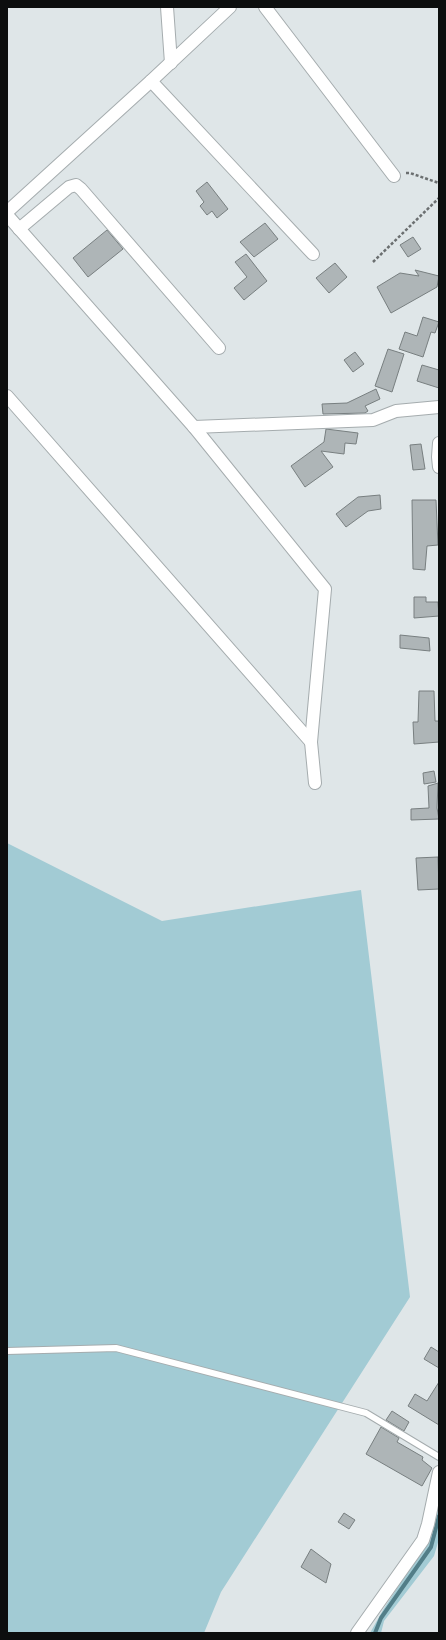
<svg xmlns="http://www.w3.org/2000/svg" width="446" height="1640" viewBox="0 0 446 1640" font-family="'Space Grotesk',sans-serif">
<rect width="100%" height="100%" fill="#dfe6e8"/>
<g fill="#a2cbd4">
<path d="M7 843 162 921 361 890 410 1297 221 1592 204 1633H7Z"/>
<path d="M439 1494V1539L434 1556 384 1621 381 1633H370L383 1610 427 1542Z"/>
</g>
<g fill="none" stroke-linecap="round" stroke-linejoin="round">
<path stroke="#527e88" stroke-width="4" d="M375 1633 381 1618 431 1547 439 1516"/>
</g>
<g fill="#aeb5b7" stroke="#787f80">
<path d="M207 182 228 209 217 218 212 211 207 215 200 206 204 202 196 191Z"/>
<path d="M265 223 278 239 254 257 240 242Z"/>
<path d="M107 230 123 249 88 277 73 258Z"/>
<path d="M413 237 421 249 408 257 400 245Z"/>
<path d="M246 254 267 281 244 300 234 288 247 277 235 262Z"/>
<path d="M335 263 347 277 329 293 316 278Z"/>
<path d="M415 270 439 276 437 287 391 313 377 287 400 273 419 276Z"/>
<path d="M423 317 439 322 435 333 431 332 423 357 399 349 405 332 417 336Z"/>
<path d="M388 349 404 354 392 392 375 386Z"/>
<path d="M355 352 364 364 353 372 344 360Z"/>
<path d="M422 365 439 370V388L417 381Z"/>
<path d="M376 389 380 399 365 406 368 411 365 413 323 414 322 404 347 403Z"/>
<path d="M326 429 358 433 356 444 345 443 344 454 321 451 333 467 305 487 291 466 324 442Z"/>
<path d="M421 444 425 469 413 470 410 445Z"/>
<path d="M380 495 381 509 368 511 346 527 336 514 358 497Z"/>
<path d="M412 500H436L438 545 427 546 425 570 413 569Z"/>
<path d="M414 597H426V602H438L439 616 414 618Z"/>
<path d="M400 635 429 638 430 651 400 648Z"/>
<path d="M419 691H434L435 721H439V742L414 744 413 722H418Z"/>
<path d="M434 771 436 782 424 784 423 773Z"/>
<path d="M438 783 437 808 439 819 411 820V809L429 808 428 786Z"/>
<path d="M438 857 439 889 418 890 416 858Z"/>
<path d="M431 1347 439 1352V1368L424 1359Z"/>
<path d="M439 1382V1425L408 1406 415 1394 427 1401Z"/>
<path d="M392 1411 409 1422 404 1431 386 1420Z"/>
<path d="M381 1427 399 1438 397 1442 423 1457 422 1460 432 1468 422 1486 366 1454Z"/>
<path d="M344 1513 355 1520 349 1529 338 1522Z"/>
<path d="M311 1549 331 1564 326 1583 301 1567Z"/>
</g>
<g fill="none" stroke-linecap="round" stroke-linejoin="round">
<g stroke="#a5acae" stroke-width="8">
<path id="service" d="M7 1351 116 1348 366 1413 439 1457"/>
</g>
<g stroke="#a5acae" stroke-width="14">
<g id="minor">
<path d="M167 7 171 63"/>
<path d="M265 7 394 176"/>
<path d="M151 81 313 254"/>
<path d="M7 212 151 81 230 7"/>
<path d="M7 215 194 427 325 589 311 742 315 783"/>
<path d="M19 229 69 187 76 185 81 189 219 348"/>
<path d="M7 396 311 742"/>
<path d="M194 427 373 420 396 411 439 407"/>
<path d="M439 443 438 457 439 467"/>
<path d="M357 1633 423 1540 428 1524 439 1472"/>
</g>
</g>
<g stroke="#6b6f70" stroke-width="2.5" stroke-dasharray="3 2" stroke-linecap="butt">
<path d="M406 173H410L439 183"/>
<path d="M373 262 439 198"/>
</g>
<use href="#service" stroke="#fff" stroke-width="6"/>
<use href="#minor" stroke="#fff" stroke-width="12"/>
</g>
<rect width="446" height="1640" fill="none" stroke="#0c0e0e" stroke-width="16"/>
</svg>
